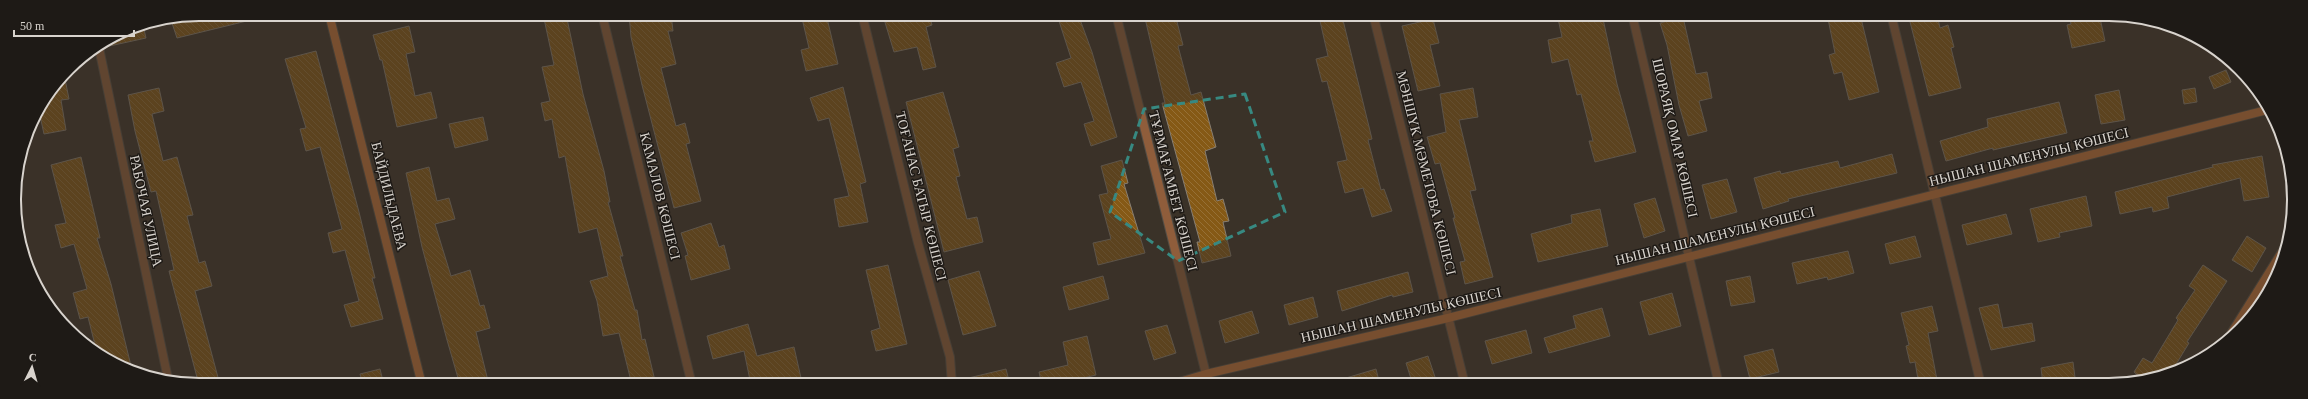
<svg xmlns="http://www.w3.org/2000/svg" width="2308" height="399" viewBox="0 0 2308 399" font-family="'Times New Roman',serif">
<defs>
<pattern id="building-back-hatch" width="6" height="6" patternUnits="userSpaceOnUse"><rect width="6" height="6" fill="#855915"/><path d="M-1 5l2 2M0 0l6 6M5-1l2 2" fill="none" stroke="#967036"/></pattern>
</defs>
<rect width="100%" height="100%" fill="#3a3228"/>
<g fill="url(#building-back-hatch)" stroke="#877e72">
<path d="M203 14H255V19L177 38 171 20Z"/>
<path d="M543 14H566L583 94 604 171 610 202H608L623 256H620L635 310H637L642 340 645 339 656 385H632L619 333 603 336 597 301 590 281 608 276 597 228 579 233 565 156 559 158 552 119 545 121 541 103 550 101 542 67 554 65Z"/>
<path d="M629 14H671L673 31H668L676 64 661 68 676 126 685 123 690 143 686 144 701 201 674 208 642 85 631 37Z"/>
<path d="M801 14H826L838 64 806 71 801 50 809 48Z"/>
<path d="M902 14H929L932 25 926 27 936 67 923 70 917 47 894 52 884 19Z"/>
<path d="M1070 14H1078L1092 52 1117 137 1091 146 1084 124 1094 121 1081 82 1064 87 1056 63 1071 58 1058 18Z"/>
<path d="M1144 14H1175L1183 45 1178 46 1191 95 1201 92 1216 147 1205 151 1217 201 1223 199 1229 221 1223 222 1231 256 1202 263 1197 242H1200L1162 103H1165Z"/>
<path d="M1557 14H1602L1617 84 1636 152 1595 162 1589 141H1593L1581 94 1577 95 1568 59 1552 63 1548 40 1562 37Z"/>
<path d="M1827 14H1860L1879 92 1849 100 1842 72 1834 74 1829 55 1835 53Z"/>
<path d="M1908 14H1937L1940 28 1948 25 1954 47 1951 48 1961 88 1929 96Z"/>
<path d="M2069 14H2096L2097 19 2100 18 2105 41 2072 48 2067 25 2071 24Z"/>
<path d="M1342 16 1372 139 1368 140 1381 190 1384 189 1392 211 1372 217 1363 188 1345 193 1337 162 1347 160 1327 81 1322 82 1316 59 1328 56 1320 21Z"/>
<path d="M1683 17 1696 74 1707 72 1712 98 1699 101 1707 131 1688 136 1679 105 1667 45 1660 23Z"/>
<path d="M1433 19 1439 43 1430 45 1440 86 1418 91 1402 26Z"/>
<path d="M143 25 146 38 105 47 103 45 129 28Z"/>
<path d="M409 26 415 52 406 54 415 96 431 92 437 118 397 127 382 60H380L373 35Z"/>
<path d="M316 51 359 212 375 278H372L383 319 351 327 344 305 359 301 345 250 333 253 328 233 342 229 320 147 306 151 300 129 306 128 285 59Z"/>
<path d="M2226 70 2231 82 2214 89 2209 77Z"/>
<path d="M64 74 69 99 61 100 66 130 44 134 39 111Z"/>
<path d="M843 87 866 182 860 184 868 222 839 227 834 199 849 196 829 118 818 121 810 98Z"/>
<path d="M159 88 164 111 152 114 163 161 177 157 193 215 187 216 199 263 205 261 212 286 195 291 220 385H199L169 271 174 270 156 191 151 192 135 131 128 95Z"/>
<path d="M1473 88 1478 117 1459 120 1476 190 1470 191 1493 277 1465 284 1460 262 1465 261 1453 218H1455L1440 163 1435 164 1427 137 1446 132 1440 94Z"/>
<path d="M2195 88 2197 102 2184 104 2182 90Z"/>
<path d="M2119 90 2125 120 2101 124 2095 95Z"/>
<path d="M943 92 959 147 953 149 960 176 956 177 967 219 977 217 983 242 944 252 906 102Z"/>
<path d="M2059 102 2067 133 1993 150V148L1946 161 1940 141 1988 127 1987 119Z"/>
<path d="M483 117 488 140 455 148 449 124Z"/>
<path d="M1892 154 1897 173 1788 199 1789 201 1763 209 1754 178 1780 171 1781 174 1838 161 1840 168Z"/>
<path d="M2262 156 2269 197 2244 201 2240 178 2167 197 2169 208 2153 212 2152 207 2120 214 2115 192 2213 167 2212 165Z"/>
<path d="M81 157 100 238H97L111 284 132 370 118 366 96 349 88 317 80 319 73 293 87 289 74 244 61 248 55 225 66 223 51 165Z"/>
<path d="M1122 160 1128 183 1124 184 1145 253 1098 265 1093 243 1111 239 1099 195 1108 193 1101 166Z"/>
<path d="M429 167 437 201 449 198 455 219 435 224 451 276 470 270 480 306 484 305 490 328 476 332 489 385H460L447 340 422 247 406 173Z"/>
<path d="M1727 179 1737 212 1711 219 1702 185Z"/>
<path d="M2086 196 2092 226 2059 233 2060 237 2038 242 2030 209Z"/>
<path d="M1655 198 1665 231 1644 238 1634 204Z"/>
<path d="M1600 209 1608 246 1538 262 1531 234 1572 223 1571 215Z"/>
<path d="M2006 214 2012 234 1967 245 1962 225Z"/>
<path d="M711 223 719 247 724 245 730 269 691 280 685 256 688 255 681 233Z"/>
<path d="M1915 236 1921 257 1890 264 1885 244Z"/>
<path d="M2247 236 2266 248 2252 272 2232 260Z"/>
<path d="M1848 251 1854 273 1828 280 1827 277 1797 284 1792 263Z"/>
<path d="M888 265 907 344 876 351 871 331 880 328 866 270Z"/>
<path d="M2203 265 2227 281 2187 342 2189 343 2172 371 2142 379 2134 372 2143 358 2152 363 2178 320 2176 318 2195 290 2189 286Z"/>
<path d="M979 271 996 326 963 335 948 280Z"/>
<path d="M1408 272 1413 292 1393 297 1392 295 1342 311 1337 291Z"/>
<path d="M1103 276 1109 299 1069 310 1063 287Z"/>
<path d="M1750 276 1755 302 1731 306 1726 281Z"/>
<path d="M1672 293 1681 326 1649 335 1640 302Z"/>
<path d="M1313 297 1318 317 1289 325 1284 305Z"/>
<path d="M1998 304 2003 328 2032 323 2035 341 1991 350 1979 308Z"/>
<path d="M1932 306 1938 331 1928 333 1938 385H1919L1915 362 1910 363 1906 346 1909 345 1901 313Z"/>
<path d="M1602 308 1610 336 1549 353 1544 338 1576 328 1573 316Z"/>
<path d="M1252 311 1259 333 1225 343 1219 321Z"/>
<path d="M748 324 757 356 794 347 801 378 774 385H751L744 351 713 359 707 336Z"/>
<path d="M1167 325 1176 353 1154 360 1145 331Z"/>
<path d="M1526 330 1532 353 1492 364 1485 341Z"/>
<path d="M1087 336 1096 375 1054 385H1042L1039 372 1068 365 1063 342Z"/>
<path d="M1773 349 1779 372 1750 379 1744 356Z"/>
<path d="M1428 356 1436 380 1422 385H1413L1406 363Z"/>
<path d="M2073 362 2076 385H2043L2041 368Z"/>
<path d="M380 369 384 385H363L360 374Z"/>
<path d="M1006 369 1010 385H961L960 380Z"/>
<path d="M1376 369 1380 385H1336V381Z"/>
</g>
<g fill="none" stroke-linecap="round" stroke-linejoin="round">
<g stroke="#564f46" stroke-width="10">
<g id="street">
<path d="M602 14 692 385"/>
<path d="M862 14 918 243 950 357 952 385"/>
<path d="M1116 14 1206 374"/>
<path d="M1373 14 1465 385"/>
<path d="M1632 14 1719 385"/>
<path d="M1891 14 1981 385"/>
<path d="M99 48 168 379"/>
</g>
</g>
<g stroke="#564f46" stroke-width="10">
<g id="secondary">
<path d="M329 14 422 385"/>
<path d="M2227 340 2285 247"/>
<path d="M1169 385 1206 374 1448 318 2267 110"/>
</g>
</g>
<use href="#street" stroke="#8f5d3b" stroke-width="8"/>
<use href="#secondary" stroke="#c27239" stroke-width="8"/>
</g>
<path d="M0 0H2308V399H0ZM1245 94 1285 212 1178 261 1110 212 1144 109Z" fill="#3a3228" fill-opacity=".55" fill-rule="evenodd"/>
<path fill="none" stroke="#378981" stroke-width="3" stroke-dasharray="8 5" stroke-linejoin="round" d="M1245 94 1285 212 1178 261 1110 212 1144 109Z"/>
<g text-anchor="middle" dominant-baseline="central" stroke-width="3" stroke-linejoin="round" paint-order="stroke">
<g font-size="14" fill="#d8d3cd" stroke="#1e1a16">
<text transform="translate(1675 138) rotate(77)">ШОРАЯҚ ОМАР КӨШЕСІ</text>
<text transform="translate(2029 157) rotate(-14)">НЫШАН ШАМЕНУЛЫ КӨШЕСІ</text>
<text transform="translate(1426 173) rotate(76)">МӘНШҮК МӘМЕТОВА КӨШЕСІ</text>
<text transform="translate(1173 191) rotate(76)">ТҰРМАҒАМБЕТ КӨШЕСІ</text>
<text transform="translate(389 196) rotate(76)">БАЙДИЛЬДАЕВА</text>
<text transform="translate(660 196) rotate(76)">КАМАЛОВ КӨШЕСІ</text>
<text transform="translate(921 196) rotate(76)">ТОҒАНАС БАТЫР КӨШЕСІ</text>
<text transform="translate(146 211) rotate(78)">РАБОЧАЯ УЛИЦА</text>
<text transform="translate(1715 236) rotate(-14)">НЫШАН ШАМЕНУЛЫ КӨШЕСІ</text>
<text transform="translate(1401 315) rotate(-13)">НЫШАН ШАМЕНУЛЫ КӨШЕСІ</text>
</g>
</g>
<path d="M0 0H2308V399H0ZM199 21H2109A178 178 0 0 1 2287 199V200A178 178 0 0 1 2109 378H199A178 178 0 0 1 21 200V199A178 178 0 0 1 199 21Z" fill="#1e1a16" fill-rule="evenodd"/>
<path fill="none" stroke="#d8d3cd" stroke-width="2" d="M199 21H2109A178 178 0 0 1 2287 199V200A178 178 0 0 1 2109 378H199A178 178 0 0 1 21 200V199A178 178 0 0 1 199 21Z"/>
<g transform="translate(32 367) rotate(5)" stroke="#1e1a16" stroke-width="3" paint-order="stroke">
<path d="M0-3L7 15L0 10L-7 15Z" fill="#d8d3cd"/>
<text y="-6" font-size="11" font-weight="bold" text-anchor="middle" fill="#d8d3cd">С</text>
</g>
<path d="M14 30v6h120v-6" fill="none" stroke="#d8d3cd" stroke-width="2"/>
<text x="20" y="30" font-size="12" fill="#d8d3cd" stroke="#1e1a16" stroke-width="3" paint-order="stroke">50 m</text>
</svg>
